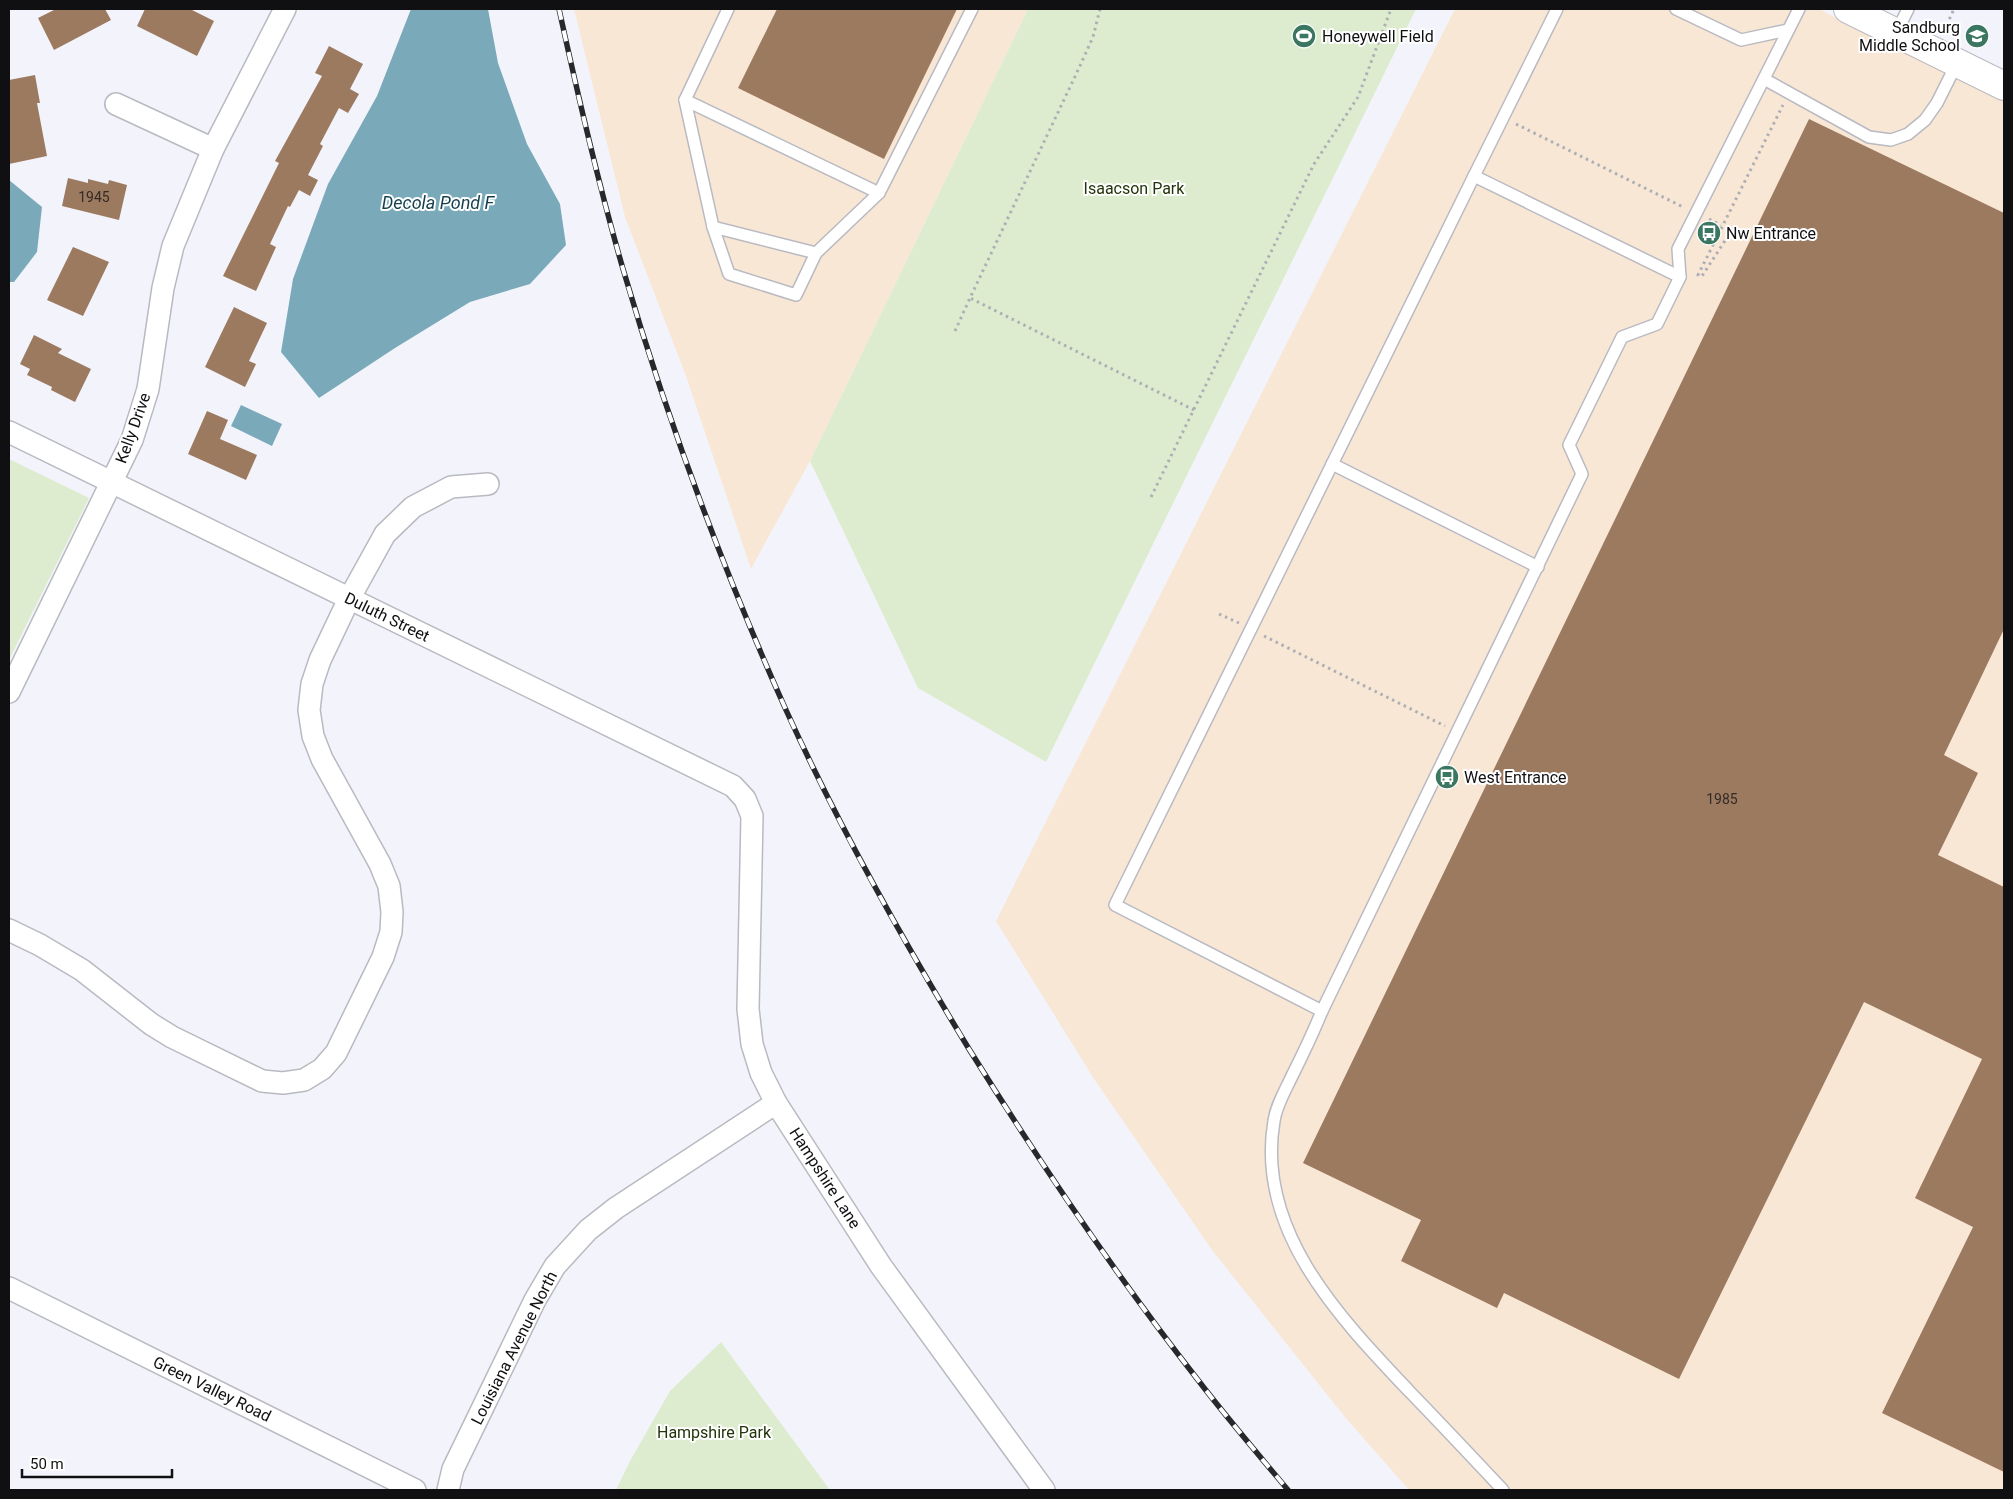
<svg xmlns="http://www.w3.org/2000/svg" width="2013" height="1499" viewBox="0 0 2013 1499" font-family="Roboto,sans-serif">
<rect width="100%" height="100%" fill="#f3f4fb"/>
<g fill="#f9e7d6">
<path d="M574 9H1028L810 461 751 569 686 376 625 217Z"/>
<path d="M1455 9H1819L2004 101V1490H1409L1344 1416 1212 1250 1094 1079 996 921Z"/>
</g>
<g fill="#ddeccf">
<path d="M1028 9H1416L1046 762 918 688 810 461Z"/>
<path d="M9 459 89 498 9 660Z"/>
<path d="M721 1342 830 1490H616L630 1461 670 1391Z"/>
</g>
<g fill="#7aaaba">
<path d="M411 9H488L498 63 527 144 560 204 566 245 530 284 470 302 395 348 319 398 281 352 293 279 328 184 377 96Z"/>
<path d="M9 180 42 207 37 252 14 282H9Z"/>
<path d="M241 405 282 424 272 446 231 426Z"/>
</g>
<g fill="#9c7a60">
<path d="M56 9H105L111 20 54 50 38 18Z"/>
<path d="M145 9H190L214 21 197 56 137 26Z"/>
<path d="M777 9H957L884 159 738 88Z"/>
<path d="M329 46 363 64 350 89 359 94 348 113 339 108 320 144 323 146 308 175 318 180 310 196 299 190 290 207 288 206 270 244 276 247 256 291 223 276 279 163 275 161 322 76 315 73Z"/>
<path d="M35 75 40 103H37L47 156 9 164V80Z"/>
<path d="M1809 119 2004 213V629L1944 755 1978 773 1938 855 2004 887V1472L1882 1413 1973 1227 1915 1198 1982 1059 1864 1002 1679 1379 1504 1293 1497 1308 1401 1261 1421 1220 1303 1163Z"/>
<path d="M68 178 88 183V179L108 184 109 180 127 185 119 220 62 206Z"/>
<path d="M73 247 109 262 83 316 47 300Z"/>
<path d="M234 307 267 323 249 361 256 364 245 387 205 367Z"/>
<path d="M34 335 62 349 58 353 91 369 75 402 51 390 52 387 27 375 30 369 20 364Z"/>
<path d="M207 411 228 420 220 439 257 455 246 480 188 454Z"/>
</g>
<g fill="none" stroke-linecap="round" stroke-linejoin="round">
<g stroke="#b9bac1" stroke-width="14">
<g id="service">
<path d="M728 9 685 100 713 227 816 253 879 193 972 9"/>
<path d="M1557 9 1474 176 1680 277"/>
<path d="M1676 9 1741 40 1788 30"/>
<path d="M1896 33 1908 9"/>
<path d="M1764 79 1869 137 1891 140 1908 134 1925 120 1937 103 1957 63"/>
<path d="M685 100 879 193"/>
<path d="M713 227 729 274 796 295 816 253"/>
<path d="M1332 464 1538 567"/>
<path d="M1322 1011 1115 905 1474 176"/>
<path d="M1503 1490C1472 1457 1441 1424 1409 1391 1341 1319 1255 1231 1274 1121 1276 1106 1285 1091 1292 1076 1303 1054 1313 1033 1322 1011L1582 474 1569 445 1622 337 1657 324 1680 277 1678 249 1799 9"/>
</g>
</g>
<g stroke="#b9bac1" stroke-width="24">
<g id="minor">
<path d="M116 104 213 149"/>
<path d="M9 432 733 786 745 799 752 816 748 1009 752 1044 761 1073 776 1103 881 1266 1044 1490"/>
<path d="M9 692 132 440 148 389 163 288 173 246 213 149 285 9"/>
<path d="M9 930 40 945 82 970 151 1024 172 1037 262 1081 283 1083 304 1080 322 1069 336 1053 383 957 391 932 392 912 389 886 380 864 322 759 313 736 309 710 312 684 320 660 349 599 385 534 413 507 451 487 488 484"/>
<path d="M9 1288 415 1490"/>
<path d="M448 1490 453 1469 535 1300 555 1266 588 1230 616 1208 776 1103"/>
</g>
</g>
<g stroke="#b9bac1" stroke-width="30">
<path id="tertiary" d="M1848 9 2004 86"/>
</g>
<g stroke="#aeafb5" stroke-width="3" stroke-dasharray="2.5 4" stroke-linecap="butt">
<path d="M1100 9 1093 37 1079 68 970 298 1194 410"/>
<path d="M1944 31 1954 9"/>
<path d="M1516 124 1683 207"/>
<path d="M1709 219 1721 225"/>
<path d="M1732 230 1702 276 1698 275 1783 105"/>
<path d="M955 331 970 298"/>
<path d="M1151 497 1314 164 1358 97 1391 9"/>
<path d="M1219 614 1239 623"/>
<path d="M1264 636 1445 726"/>
</g>
<use href="#service" stroke="#fff" stroke-width="11"/>
<use href="#minor" stroke="#fff" stroke-width="21"/>
<use href="#tertiary" stroke="#fff" stroke-width="28"/>
<g stroke="#28282c" stroke-width="5.5">
<path id="rail" d="M559 9C578 96 598 183 623 269 667 419 722 567 786 710 839 827 902 939 969 1049 1040 1163 1115 1274 1198 1380 1227 1418 1258 1454 1288 1490"/>
</g>
<use href="#rail" stroke="#fff" stroke-width="4" stroke-dasharray="11" stroke-linecap="butt"/>
</g>
<defs>
<g id="stadium-disc" transform="scale(1.25)"><circle r="9.5" fill="#3b7660" stroke="#fff"/><path d="M0-5a6.5 5 0 1 0 0 10a6.5 5 0 1 0 0-10ZM-3.5-1.8h7v3.6h-7Z" fill="#fff"/></g>
<g id="school-disc" transform="scale(1.25)"><circle r="9.5" fill="#3b7660" stroke="#fff"/><path d="M0-5L7-2L0 1L-7-2ZM-4 1L0 2.5L4 1V4Q0 6-4 4Z" fill="#fff"/></g>
<g id="bus-disc" transform="scale(1.25)"><circle r="9.5" fill="#3b7660" stroke="#fff"/><path d="M-5-6H5V4H4V6H2V4H-2V6H-4V4H-5ZM-3.5-4V0h7V-4ZM-3.5 1.2v1.5H-2V1.2ZM2 1.2v1.5H3.5V1.2Z" fill="#fff"/></g>
</defs>
<g fill-rule="evenodd">
<use href="#stadium-disc" x="1304" y="36"/>
<use href="#school-disc" x="1977" y="36"/>
<use href="#bus-disc" x="1709" y="233"/>
<use href="#bus-disc" x="1447" y="777"/>
</g>
<g text-anchor="middle" dominant-baseline="central" stroke-width="4" stroke-linejoin="round" paint-order="stroke">
<g font-size="14" fill="#332a26">
<text x="94" y="197">1945</text>
<text x="1722" y="799">1985</text>
</g>
<g font-size="16" fill="#101013" stroke="#fff" text-anchor="start">
<text x="1960" y="27" text-anchor="end">Sandburg<tspan x="1960" dy="18">Middle School</tspan></text>
<text x="1322" y="36">Honeywell Field</text>
<text x="1726" y="233">Nw Entrance</text>
<text x="1464" y="777">West Entrance</text>
</g>
<g font-size="16" fill="#233409" stroke="#fff">
<text x="1134" y="188">Isaacson Park</text>
<text x="714" y="1432">Hampshire Park</text>
</g>
<g font-size="16" fill="#101013" stroke="#fff">
<text transform="translate(133 428) rotate(-70)">Kelly Drive</text>
<text transform="translate(387 617) rotate(26)">Duluth Street</text>
<text transform="translate(825 1178) rotate(57)">Hampshire Lane</text>
<text transform="translate(514 1348) rotate(-63)">Louisiana Avenue North</text>
<text transform="translate(212 1389) rotate(26)">Green Valley Road</text>
</g>
<g font-size="18" font-style="italic" fill="#133f4c" stroke="#fff">
<text x="438" y="202">Decola Pond F</text>
</g>
</g>
<rect width="2013" height="1499" fill="none" stroke="#101013" stroke-width="20"/>
<path d="M22 1469v8h150v-8" fill="none" stroke="#101013" stroke-width="2.5"/>
<text x="30" y="1469" font-size="15" fill="#101013" stroke="#ffffff" stroke-width="4" paint-order="stroke">50 m</text>
</svg>
